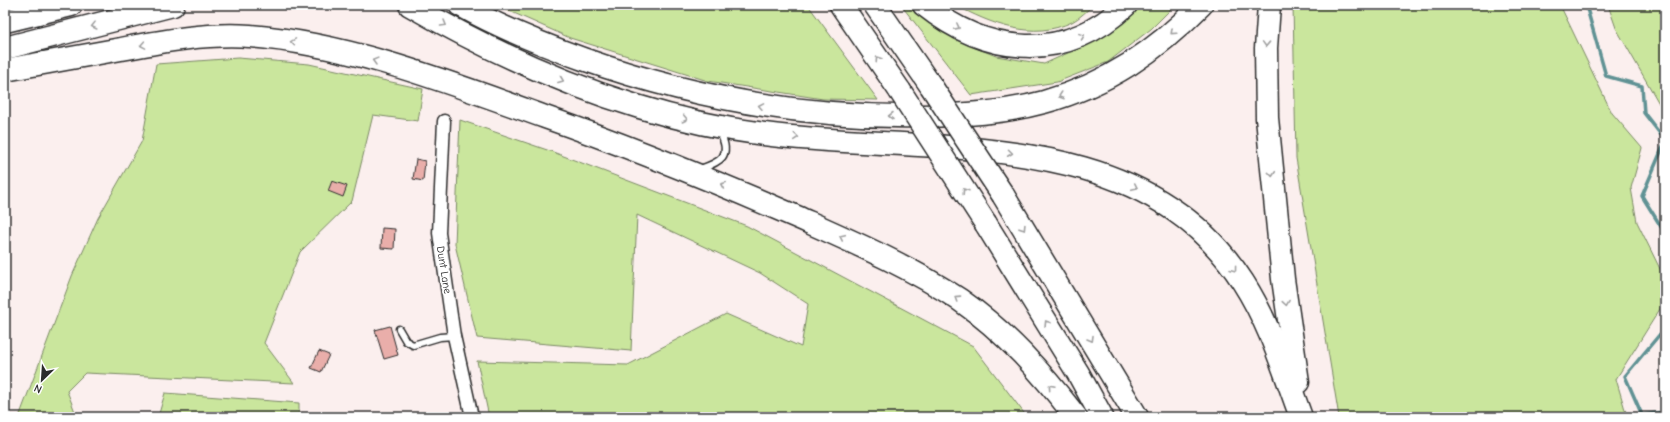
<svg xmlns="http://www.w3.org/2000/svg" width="1670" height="422" viewBox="0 0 1670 422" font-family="'Comic Neue',sans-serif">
<rect width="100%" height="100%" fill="#fbefee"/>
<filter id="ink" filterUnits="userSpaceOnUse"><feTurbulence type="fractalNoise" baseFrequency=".025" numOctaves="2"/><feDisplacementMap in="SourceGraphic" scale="8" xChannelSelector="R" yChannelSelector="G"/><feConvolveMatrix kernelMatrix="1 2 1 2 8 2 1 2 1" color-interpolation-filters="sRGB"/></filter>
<g filter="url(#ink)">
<g fill="#cae69d" stroke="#7a8864">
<path d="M496 5H808L878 100 823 99 708 81 570 38Z"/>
<path d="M901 5H905L954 39 996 56 1044 64 1096 40 1140 5H1175L1151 29 1108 62 1057 82 971 95Z"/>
<path d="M955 5H1094C1087 10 1080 18 1072 22 1032 41 991 24 955 5Z"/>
<path d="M1293 5H1560L1612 113 1642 148 1631 188 1637 222 1665 279V301L1616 379 1626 413 1635 417H1339L1296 158Z"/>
<path d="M1608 5H1665V114L1616 28Z"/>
<path d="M238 58 309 64 423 89 418 121 373 115 352 201 300 252 264 343 294 383 85 373 67 391 77 417H19L72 276 98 218 142 141 156 64Z"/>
<path d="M460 120 553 152 747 226 973 346 1027 417H489L477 361 628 365 726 314 801 347 808 304 760 273 637 215 631 351 477 338 455 244Z"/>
<path d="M165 393 299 403V417H158Z"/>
</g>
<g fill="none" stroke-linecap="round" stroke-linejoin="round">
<g stroke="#609294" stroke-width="3.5">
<path d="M1586 5 1606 76 1642 86 1644 113 1665 140"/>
<path d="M1665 142 1642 196 1665 233"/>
<path d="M1665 328 1625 376 1642 415 1665 412"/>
</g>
</g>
<g fill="#e9aeaa" stroke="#2b2b2b">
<path d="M416 159 425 161 423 181 413 179Z"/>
<path d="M332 181 347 186 343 197 328 191Z"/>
<path d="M382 228 395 229 394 249 381 248Z"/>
<path d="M390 326 398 355 384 359 375 330Z"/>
<path d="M319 351 329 355 321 372 311 368Z"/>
</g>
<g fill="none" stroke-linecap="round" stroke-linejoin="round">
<g stroke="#2b2b2b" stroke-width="9">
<g id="lane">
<path d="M700 169C721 162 732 156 720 133"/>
<path d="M399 329 406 341 413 345 440 337 454 336"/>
</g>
</g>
<g stroke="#2b2b2b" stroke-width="15">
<path id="street" d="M444 121 439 233 454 336 472 417"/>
</g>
<g stroke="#2b2b2b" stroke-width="25">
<g id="highway">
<path d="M410 5C519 68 638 118 764 134 927 156 1139 120 1243 282 1270 324 1284 371 1301 417"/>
<path d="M460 5C499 27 541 44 583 59 693 98 806 118 922 116 963 115 1004 113 1044 102 1108 84 1155 52 1201 5"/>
<path d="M841 5 900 91"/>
<path d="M875 5 931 86"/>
<path d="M924 5C988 56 1065 63 1126 5"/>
<path d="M1269 5 1266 48 1267 118 1283 279 1298 382"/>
<path d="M5 21 71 5"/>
<path d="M5 48 173 5"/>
<path d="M5 70C44 63 82 56 121 49 164 41 206 33 250 36 351 44 450 83 545 117 631 147 714 181 797 217 853 242 909 266 960 300 1006 332 1042 373 1076 417"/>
<path d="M1003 195 1137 417"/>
<path d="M986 224 1078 373 1102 417"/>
</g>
</g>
<use href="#lane" stroke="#fff" stroke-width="6"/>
<use href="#street" stroke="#fff" stroke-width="12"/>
<use href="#highway" stroke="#fff" stroke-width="22"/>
<g stroke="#2b2b2b" stroke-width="25" stroke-linecap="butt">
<g id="highway-bridge">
<path d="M931 86 1003 195"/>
<path d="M900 91 986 224"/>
</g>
</g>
<use href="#highway-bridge" stroke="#fff" stroke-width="22"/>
</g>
<defs><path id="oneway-chevron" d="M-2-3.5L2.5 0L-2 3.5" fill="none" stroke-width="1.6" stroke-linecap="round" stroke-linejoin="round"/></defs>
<g stroke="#a0a0a0">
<use href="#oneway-chevron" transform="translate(444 24) rotate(30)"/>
<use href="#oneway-chevron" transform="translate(94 26) rotate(166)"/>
<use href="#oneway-chevron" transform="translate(957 27) rotate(27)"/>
<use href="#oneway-chevron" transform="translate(1173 32) rotate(138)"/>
<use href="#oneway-chevron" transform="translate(1082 36) rotate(-22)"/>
<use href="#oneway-chevron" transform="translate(293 42) rotate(-171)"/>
<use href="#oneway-chevron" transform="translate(1266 44) rotate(92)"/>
<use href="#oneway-chevron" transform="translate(143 45) rotate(170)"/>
<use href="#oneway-chevron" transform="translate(878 59) rotate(-124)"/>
<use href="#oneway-chevron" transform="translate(375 61) rotate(-165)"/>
<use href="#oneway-chevron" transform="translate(561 80) rotate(21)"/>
<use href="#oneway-chevron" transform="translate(1061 96) rotate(161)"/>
<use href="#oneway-chevron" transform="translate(761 106) rotate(-170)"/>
<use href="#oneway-chevron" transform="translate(891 116) rotate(-180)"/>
<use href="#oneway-chevron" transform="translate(685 119) rotate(13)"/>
<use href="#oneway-chevron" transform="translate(796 137) rotate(5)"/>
<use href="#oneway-chevron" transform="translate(1010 153) rotate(7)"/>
<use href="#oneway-chevron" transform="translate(1272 174) rotate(85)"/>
<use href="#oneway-chevron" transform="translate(723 185) rotate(-157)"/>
<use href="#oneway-chevron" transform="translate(1135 187) rotate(25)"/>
<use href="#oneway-chevron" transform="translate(965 191) rotate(-123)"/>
<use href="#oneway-chevron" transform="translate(1023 228) rotate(58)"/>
<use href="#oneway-chevron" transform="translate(842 237) rotate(-155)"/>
<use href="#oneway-chevron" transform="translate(1234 269) rotate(53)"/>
<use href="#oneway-chevron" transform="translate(957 298) rotate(-147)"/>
<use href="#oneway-chevron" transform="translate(1286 303) rotate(81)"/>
<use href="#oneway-chevron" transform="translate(1047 323) rotate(-122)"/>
<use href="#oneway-chevron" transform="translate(1091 339) rotate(60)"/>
<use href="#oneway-chevron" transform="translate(1051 387) rotate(-131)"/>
</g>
</g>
<g text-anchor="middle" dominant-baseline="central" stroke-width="3.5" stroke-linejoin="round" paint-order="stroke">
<g font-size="11" fill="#2b2b2b" stroke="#fff">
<text transform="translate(444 270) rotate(81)">Dunt Lane</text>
</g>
</g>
<rect width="1670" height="422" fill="none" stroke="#fff" stroke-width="20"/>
<rect x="10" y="10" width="1650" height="402" fill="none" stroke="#2b2b2b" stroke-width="1.5" filter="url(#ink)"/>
<g transform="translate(42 380) rotate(205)" stroke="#ffffff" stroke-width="3" paint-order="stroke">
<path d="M0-3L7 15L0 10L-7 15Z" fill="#2b2b2b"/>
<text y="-6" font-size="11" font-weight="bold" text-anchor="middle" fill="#2b2b2b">N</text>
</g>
</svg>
